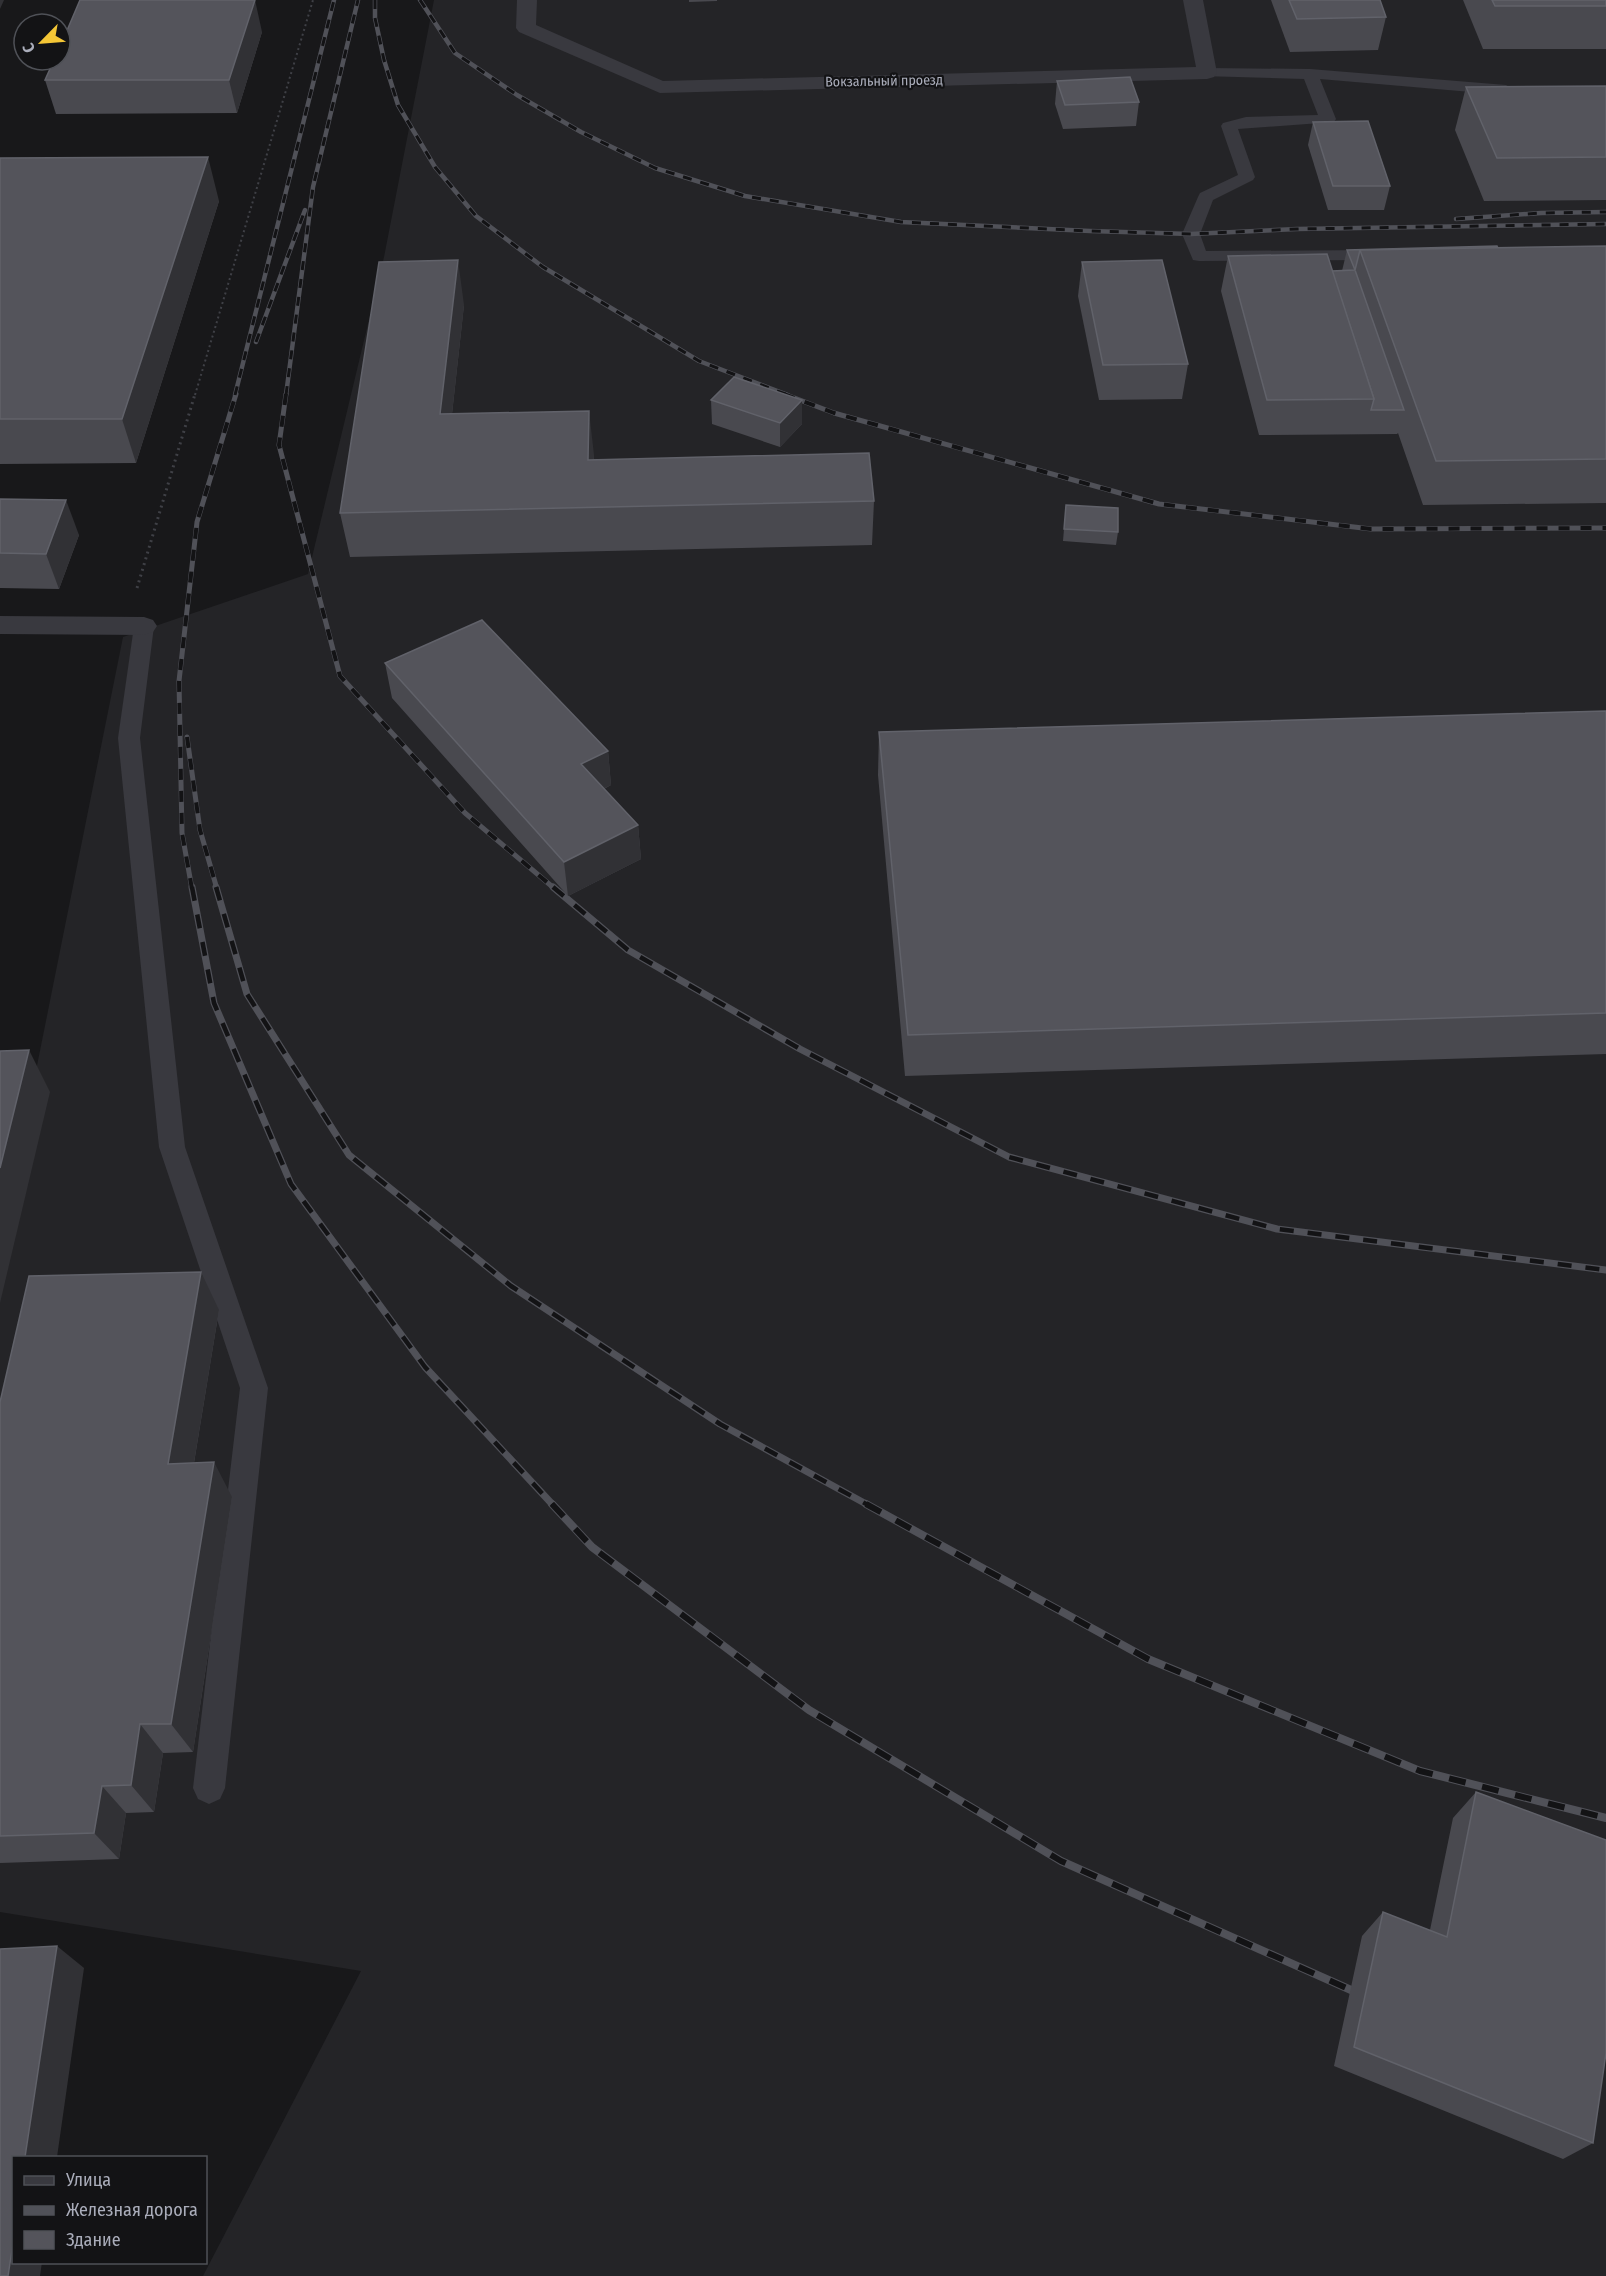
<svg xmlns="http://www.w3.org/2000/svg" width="1606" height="2276" viewBox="0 0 1606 2276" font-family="'Fira Sans Condensed',sans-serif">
<rect width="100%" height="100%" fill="#18181a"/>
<path fill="#242427" d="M434 0H1606V2276H203L361 1971 0 1912V1250L123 637 308 574 384 257Z"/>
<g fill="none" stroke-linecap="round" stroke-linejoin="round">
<path stroke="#3f4046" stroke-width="2" stroke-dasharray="2 3" stroke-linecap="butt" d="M195 395 313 0"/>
<path stroke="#3f4046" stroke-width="3" stroke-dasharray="2 4" stroke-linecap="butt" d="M137 588 195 394"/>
<g fill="#39393f" fill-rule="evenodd">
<path d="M1207 68 1310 69 1506 85 1514 90 1506 95 1320 79 1336 119 1334 122 1238 129 1255 177 1253 180 1213 200 1200 234 1206 251 1379 250 1385 251 1388 255 1385 259 1379 260 1199 261 1193 260 1182 234 1198 197 1200 193 1238 175 1221 126 1223 123 1246 117 1318 115 1304 79 1202 76 1199 73Z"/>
<path d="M144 619 151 621 154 626 140 738 185 1147 268 1388 225 1788 220 1799 209 1804 198 1799 193 1788 240 1388 159 1147 118 738 134 626 137 621Z"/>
</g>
<g fill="#39393f" fill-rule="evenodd">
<path d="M517 0H537L536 25 663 81 1196 67 1183 0H1203L1217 73 1214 77 1207 79 660 93 519 32 516 28Z"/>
<path d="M0 616 144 617 153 620 157 626 153 632 144 635 0 634Z"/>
</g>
<g stroke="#505158" stroke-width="4.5">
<g id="rail-far3">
<path d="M375 0V18L384 60 398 105 435 167 476 216 543 267 699 361 788 395"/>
<path d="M420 0 455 53 517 95 581 132 655 168 745 196 901 222 1090 231 1191 234 1297 229 1606 224"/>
<path d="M1456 219 1541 213 1606 212"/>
<path d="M256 342 305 210"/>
<path d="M235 395 334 0"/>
<path d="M286 395 313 187 358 0"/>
</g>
</g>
<g stroke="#505158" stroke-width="5">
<g id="rail-far2">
<path d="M286 394 279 445 340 676 465 813 555 889"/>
<path d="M784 394 834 413 1159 504 1371 529 1606 528"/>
<path d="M187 737 200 830 217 889"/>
<path d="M192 889 182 833 179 681 197 522 236 394"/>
</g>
</g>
<g stroke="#505158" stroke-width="7">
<g id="rail-far1">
<path d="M192 887 214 1003 291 1184 425 1367 553 1505"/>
<path d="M216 887 247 994 349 1155 511 1286 720 1424 868 1505"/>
<path d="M553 887 628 950 800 1049 1009 1157 1277 1229 1606 1270"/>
</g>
</g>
<g stroke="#505158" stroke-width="8">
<g id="rail">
<path d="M552 1504 592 1547 809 1710 1061 1861 1351 1990"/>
<path d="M866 1504 1148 1659 1420 1771 1606 1818"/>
</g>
</g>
<use href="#rail-far3" stroke="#131315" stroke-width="3" stroke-dasharray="9" stroke-linecap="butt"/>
<use href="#rail-far2" stroke="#131315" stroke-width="4" stroke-dasharray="11" stroke-linecap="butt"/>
<use href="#rail-far1" stroke="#131315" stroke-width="4.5" stroke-dasharray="14" stroke-linecap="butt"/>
<use href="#rail" stroke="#131315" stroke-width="6" stroke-dasharray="17" stroke-linecap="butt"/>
</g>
<g fill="#49494f">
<path d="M689 0H717V1L689 2Z"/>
<path d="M1271 0H1380L1386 17 1378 50 1290 52Z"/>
<path d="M1463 0H1606V49H1483Z"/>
<path d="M262 32 237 113 56 114 45 80Z"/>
<path d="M1057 81 1139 102 1136 126 1063 129 1055 104Z"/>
<path d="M1606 86V200L1484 201 1455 130 1466 87Z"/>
<path d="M1313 122 1390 186 1384 210H1328L1308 145Z"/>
<path d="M0 158 219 201 136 463 0 464Z"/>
<path d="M1606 246V503L1423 505 1398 433 1397 434 1259 435 1221 291 1228 256 1332 271H1342L1347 250Z"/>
<path d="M1082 262 1188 364 1182 399 1099 400 1078 296Z"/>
<path d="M464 305 452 414 594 455V459L874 501 872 545 350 557 340 513Z"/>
<path d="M711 400H802V424L780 447 712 424Z"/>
<path d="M0 499 79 535 59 589 0 588Z"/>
<path d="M1066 505 1118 532 1116 545 1063 541Z"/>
<path d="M385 663 608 751 611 785 604 789 638 825 641 859 568 896 392 698Z"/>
<path d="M1606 711V1054L905 1076 878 775 879 732Z"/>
<path d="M219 1310 194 1463 232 1497 193 1752 163 1753 154 1812 126 1813 119 1859 0 1863V1402Z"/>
<path d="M1476 1792 1606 1840V2059H1605L1593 2143 1563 2159 1334 2066 1362 1936 1383 1912 1430 1930 1453 1818Z"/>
</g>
<g fill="#313135">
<path d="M0 0H4L0 9Z"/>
<path d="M255 0 262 32 237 113 229 80Z"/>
<path d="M208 157 219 201 136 463 122 419Z"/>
<path d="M458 260 464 305 447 459 440 414Z"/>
<path d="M802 400V424L780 447V423Z"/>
<path d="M589 411 594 455 592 504 588 460Z"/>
<path d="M66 500 79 535 59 589 46 554Z"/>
<path d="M608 751 611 785 585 798 581 764Z"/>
<path d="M638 825 641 859 568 896 564 862Z"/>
<path d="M29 1050 50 1092 0 1303V1168Z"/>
<path d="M201 1272 219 1310 188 1499 168 1464Z"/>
<path d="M214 1462 232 1497 193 1752 171 1724Z"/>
<path d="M140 1724 163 1753 154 1812 131 1785Z"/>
<path d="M102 1786 126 1813 119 1859 94 1833Z"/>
<path d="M57 1946 84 1968 57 2157H25Z"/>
<path d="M14 2237V2262H42L40 2276H8Z"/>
</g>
<g fill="#54545b" stroke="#61626a" stroke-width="1.5">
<path d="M80 0H255L229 80H45L54 60H60V47Z"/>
<path d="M1289 0H1380L1386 17 1297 19Z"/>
<path d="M1492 0H1606V6H1495Z"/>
<path d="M1130 77 1139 102 1065 105 1057 81Z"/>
<path d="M1606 86V157L1497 158 1466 87Z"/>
<path d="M1368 121 1390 186H1333L1313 122Z"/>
<path d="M208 157 122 419H0V158Z"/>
<path d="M1497 246 1498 248 1360 250 1355 270 1404 410H1371L1374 399 1332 271 1355 270 1347 250Z"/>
<path d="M1606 246V459L1436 461 1360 250Z"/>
<path d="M1327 254 1374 399 1267 400 1228 256Z"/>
<path d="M458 260 440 414 589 411 588 460 869 453 874 501 340 513 379 262Z"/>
<path d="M1162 260 1188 364 1103 365 1082 262Z"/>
<path d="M734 377 802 400 780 423 711 400Z"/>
<path d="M0 499 66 500 46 554 0 553Z"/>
<path d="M1066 505 1118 508V532L1064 529Z"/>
<path d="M482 620 608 751 581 764 638 825 564 862 385 663Z"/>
<path d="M1606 711V1013L908 1035 879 732Z"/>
<path d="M29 1050 0 1168V1051Z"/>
<path d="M201 1272 168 1464 214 1462 171 1724H140L131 1785 102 1786 94 1833 0 1836V1402L29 1276Z"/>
<path d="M1476 1792 1606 1840V2053L1593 2143 1354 2047 1383 1912 1447 1937Z"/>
<path d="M57 1946 25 2157H14V2237L8 2276H0V1949Z"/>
</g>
<g text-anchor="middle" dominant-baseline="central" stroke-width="4.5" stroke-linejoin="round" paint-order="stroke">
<g font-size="14" fill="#aaadba" stroke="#131315">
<text transform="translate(884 81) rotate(-1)">Вокзальный проезд</text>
</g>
</g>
<rect x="12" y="2156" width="195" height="108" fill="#131315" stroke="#4f5157" stroke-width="1.5"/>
<rect x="24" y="2176" width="30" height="9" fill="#39393f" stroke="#4f5157" stroke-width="1.5"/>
<text x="66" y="2186" font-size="18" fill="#aaadba">Улица</text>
<rect x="24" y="2206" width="30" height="9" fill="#505158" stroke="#4f5157" stroke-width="1.5"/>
<text x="66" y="2216" font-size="18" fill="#aaadba">Железная дорога</text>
<rect x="24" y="2231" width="30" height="18" fill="#54545b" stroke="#4f5157" stroke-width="1.5"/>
<text x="66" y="2246" font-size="18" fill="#aaadba">Здание</text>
<g transform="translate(42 42) rotate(245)"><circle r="28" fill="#131315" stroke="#4f5157" stroke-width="1.5"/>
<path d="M0-4.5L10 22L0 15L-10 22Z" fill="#f4c636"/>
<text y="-9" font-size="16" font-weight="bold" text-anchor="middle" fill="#aaadba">С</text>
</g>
</svg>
